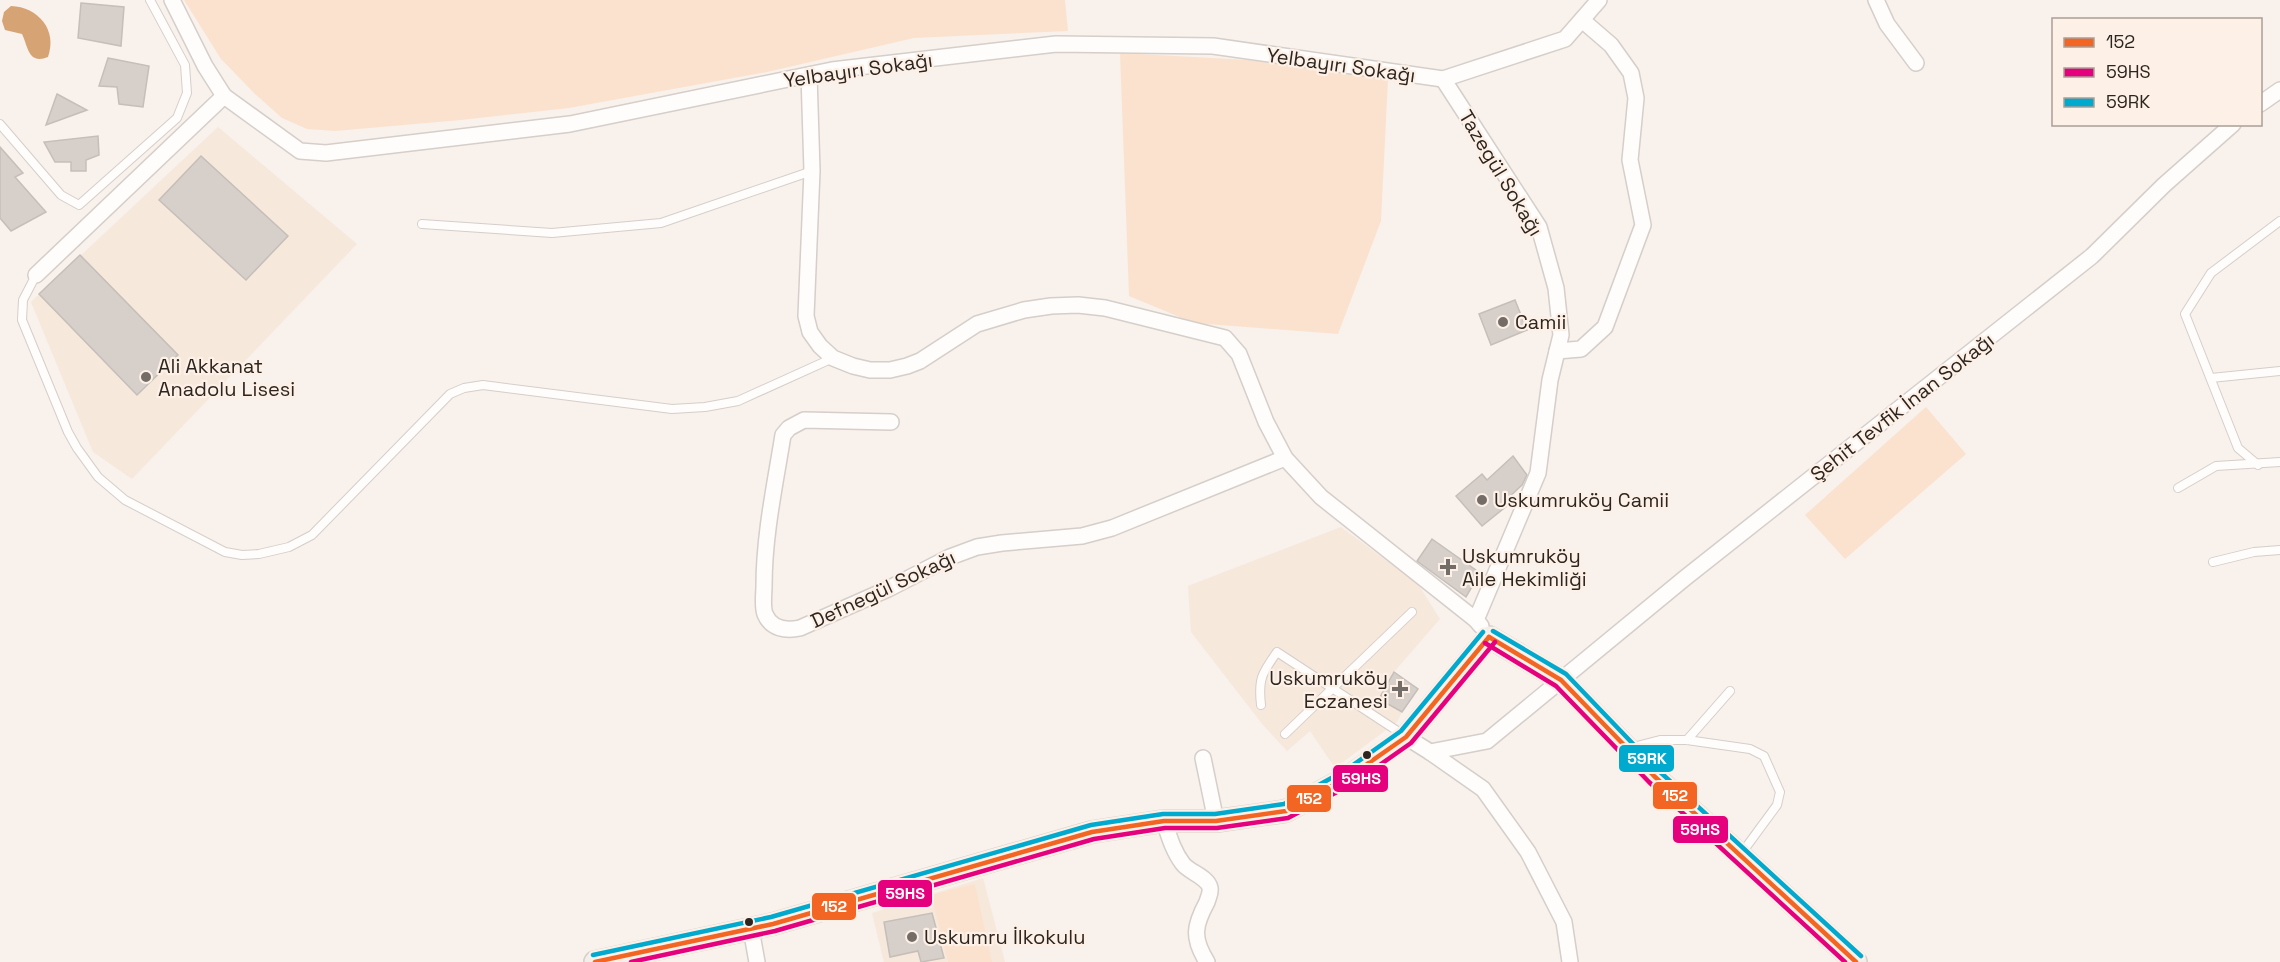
<svg xmlns="http://www.w3.org/2000/svg" width="2280" height="962" viewBox="0 0 2280 962" font-family="'Space Grotesk',sans-serif">
<rect width="100%" height="100%" fill="#f8f1ec"/>
<g fill="#f7e8dc">
<path d="M218 127 357 244 132 479 93 452 31 302Z"/>
<path d="M1341 527 1418 584 1440 619 1394 672 1379 699 1402 712 1397 722 1335 768 1310 731 1287 751 1263 725 1191 632 1188 586Z"/>
<path d="M983 878 1005 962H884L872 913Z"/>
</g>
<g fill="#fbe2ce">
<path d="M184 0H1065L1068 31 914 38 767 72 569 108 461 120 335 131 307 129 282 118 254 93 221 59Z"/>
<path d="M1120 53 1248 60 1388 79 1381 221 1338 334 1194 323 1129 296Z"/>
<path d="M1926 407 1966 454 1845 559 1805 515Z"/>
<path d="M975 884 992 962H948L931 895Z"/>
</g>
<path fill="#d6a374" d="M11 6C38 7 58 30 48 57 28 65 28 46 22 34L5 30 2 21 4 12Z"/>
<g fill="#d6cfca" stroke="#c5beb9" stroke-width="1.5">
<path d="M81 3 124 7 121 46 78 38Z"/>
<path d="M108 58 149 66 143 107 119 104 117 87 99 86Z"/>
<path d="M57 94 87 110 46 125Z"/>
<path d="M98 136 99 155 86 160V171H71V162H55L44 142Z"/>
<path d="M0 147 23 173 15 177 46 212 11 231 0 218Z"/>
<path d="M201 156 288 236 246 280 159 200Z"/>
<path d="M80 255 178 355 137 395 39 294Z"/>
<path d="M1515 300 1527 330 1491 345 1479 314Z"/>
<path d="M1513 456 1527 475 1522 485 1505 501 1508 505 1482 526 1456 496 1482 474 1487 480Z"/>
<path d="M1432 539 1480 573 1466 597 1417 561Z"/>
<path d="M1394 672 1418 689 1402 712 1379 699Z"/>
<path d="M932 913 944 958 921 962 918 951 890 957 884 922Z"/>
</g>
<g fill="none" stroke-linecap="round" stroke-linejoin="round">
<g stroke="#d5cec9" stroke-width="10">
<g id="lane">
<path d="M0 124 61 195 79 205 177 118 187 93 185 65 150 0"/>
<path d="M422 224 552 233 661 223 812 171"/>
<path d="M36 275 23 300 22 320 68 432 77 448 98 477 125 500 225 552 242 555 259 554 289 547 312 535 450 394 464 388 483 385 672 409 705 407 738 401 833 358"/>
<path d="M2211 378 2280 371"/>
<path d="M2258 465 2238 448 2185 314 2211 273 2280 221"/>
<path d="M2178 488 2216 466 2280 462"/>
<path d="M2213 562 2254 552 2280 550"/>
<path d="M1261 705C1258 679 1262 673 1277 652L1405 736"/>
<path d="M1285 734 1412 612"/>
<path d="M1687 740 1730 691"/>
<path d="M1629 748 1660 740H1687L1750 749 1764 756 1780 792 1777 805 1741 854"/>
</g>
</g>
<g stroke="#d5cec9" stroke-width="18">
<g id="street">
<path d="M172 0 205 66 224 96 300 151 326 153 570 124 832 70 1056 44 1213 46 1443 79 1565 39 1599 0"/>
<path d="M1876 0 1887 24 1916 63"/>
<path d="M809 75 812 171 806 316 810 332 820 346 833 358 853 366 870 370H890L907 366 920 361 977 324 1024 310 1051 306 1078 305 1105 308 1225 338 1239 354 1266 422 1285 458 1321 497 1476 620"/>
<path d="M1443 79 1539 227 1556 288 1561 335 1550 380 1538 473 1476 620 1481 626"/>
<path d="M2260 104 2280 90"/>
<path d="M36 275 224 96"/>
<path d="M1557 351 1581 349 1605 327 1643 225 1630 160 1636 98 1631 73 1611 45 1582 20"/>
<path d="M891 422 804 420 789 428 783 435C775 485 764 535 764 586 764 595 762 606 765 614 771 629 786 631 800 628L888 589 950 557 977 547 1002 543 1082 536 1112 528 1285 458"/>
<path d="M1406 737 1430 752 1487 741 1685 578 2092 256 2164 185 2233 124"/>
<path d="M1430 752 1483 789 1528 852 1564 922 1570 962"/>
<path d="M1203 758 1216 821"/>
<path d="M1164 821C1169 836 1173 851 1183 864 1189 872 1208 877 1210 888 1211 893 1208 898 1207 902 1194 926 1192 938 1207 962"/>
<path d="M751 929 757 962"/>
</g>
</g>
<g stroke="#d5cec9" stroke-width="24">
<path id="secondary" d="M595 962 773 924 1092 832 1164 821H1216L1286 811 1350 776 1406 737 1489 637 1561 680 1654 776 1856 962"/>
</g>
<use href="#lane" stroke="#fefdfc" stroke-width="8"/>
<use href="#street" stroke="#fefdfc" stroke-width="15"/>
<use href="#secondary" stroke="#f2eee9" stroke-width="21"/>
<g stroke="#fdf0e7" stroke-width="9">
<g id="bus-1">
<path d="M1489 637 1561 680 1654 776 1856 962"/>
<path d="M595 962 773 924 1092 832 1164 821H1216L1286 811 1350 776 1406 737 1489 637"/>
</g>
</g>
<g stroke="#fdf0e7" stroke-width="9">
<g id="bus-2">
<path d="M1485 643 1556 686 1649 782 1845 962"/>
<path d="M631 962 775 931 1094 839 1165 828H1217L1288 818 1354 783 1411 743 1495 642"/>
</g>
</g>
<g stroke="#fdf0e7" stroke-width="9">
<g id="bus-3">
<path d="M1493 631 1566 674 1659 771 1861 956"/>
<path d="M593 955 771 917 1091 825 1163 814H1215L1284 804 1346 770 1401 731 1483 632"/>
</g>
</g>
<use href="#bus-1" stroke="#f26522" stroke-width="4.5"/>
<use href="#bus-2" stroke="#e5007d" stroke-width="4.5"/>
<use href="#bus-3" stroke="#00a9ce" stroke-width="4.5"/>
</g>
<g fill="#746c67" stroke="#fdf0e7" stroke-width="2">
<circle cx="1503" cy="322" r="6"/>
<circle cx="146" cy="377" r="6"/>
<circle cx="1482" cy="500" r="6"/>
<path d="M1445 558h6v6h6v6h-6v6h-6v-6h-6v-6h6z"/>
<path d="M1397 680h6v6h6v6h-6v6h-6v-6h-6v-6h6z"/>
<circle cx="912" cy="937" r="6"/>
</g>
<g fill="#2d251f" stroke="#fdf0e7" stroke-width="2">
<circle cx="1367" cy="755" r="5"/>
<circle cx="749" cy="922" r="5"/>
</g>
<g text-anchor="middle" dominant-baseline="central" stroke-width="4.5" stroke-linejoin="round" paint-order="stroke">
<g font-size="20" fill="#2d251f" stroke="#fdf0e7">
<text transform="translate(1341 65) rotate(8)">Yelbayırı Sokağı</text>
<text transform="translate(858 70) rotate(-8)">Yelbayırı Sokağı</text>
<text transform="translate(1501 173) rotate(59)">Tazegül Sokağı</text>
<text transform="translate(1902 407) rotate(-38)">Şehit Tevfik İnan Sokağı</text>
<text transform="translate(883 589) rotate(-25)">Defnegül Sokağı</text>
</g>
<g font-size="20" fill="#2d251f" stroke="#fdf0e7" text-anchor="start">
<text x="1515" y="322">Camii</text>
<text x="158" y="366">Ali Akkanat<tspan x="158" dy="23">Anadolu Lisesi</tspan></text>
<text x="1494" y="500">Uskumruköy Camii</text>
<text x="1462" y="556">Uskumruköy<tspan x="1462" dy="23">Aile Hekimliği</tspan></text>
<text x="1388" y="678" text-anchor="end">Uskumruköy<tspan x="1388" dy="23">Eczanesi</tspan></text>
<text x="924" y="937">Uskumru İlkokulu</text>
</g>
</g>
<g stroke="#fdf0e7" stroke-width="2">
<rect x="1618" y="744" width="57" height="29" rx="6" fill="#00a9ce"/>
<rect x="1332" y="764" width="57" height="29" rx="6" fill="#e5007d"/>
<rect x="1652" y="781" width="46" height="29" rx="6" fill="#f26522"/>
<rect x="1286" y="784" width="46" height="29" rx="6" fill="#f26522"/>
<rect x="1672" y="815" width="57" height="29" rx="6" fill="#e5007d"/>
<rect x="877" y="879" width="56" height="29" rx="6" fill="#e5007d"/>
<rect x="811" y="892" width="46" height="29" rx="6" fill="#f26522"/>
</g>
<g font-size="16" text-anchor="middle" font-weight="bold" fill="#fff">
<text x="1647" y="764">59RK</text>
<text x="1361" y="784">59HS</text>
<text x="1675" y="801">152</text>
<text x="1309" y="804">152</text>
<text x="1700" y="835">59HS</text>
<text x="905" y="899">59HS</text>
<text x="834" y="912">152</text>
</g>
<rect x="2052" y="18" width="210" height="108" fill="#fdf0e7" stroke="#aa9f97" stroke-width="1.5"/>
<rect x="2064" y="38" width="30" height="9" fill="#f26522" stroke="#aa9f97" stroke-width="1.5"/>
<text x="2106" y="48" font-size="18" fill="#2d251f">152</text>
<rect x="2064" y="68" width="30" height="9" fill="#e5007d" stroke="#aa9f97" stroke-width="1.5"/>
<text x="2106" y="78" font-size="18" fill="#2d251f">59HS</text>
<rect x="2064" y="98" width="30" height="9" fill="#00a9ce" stroke="#aa9f97" stroke-width="1.5"/>
<text x="2106" y="108" font-size="18" fill="#2d251f">59RK</text>
</svg>
